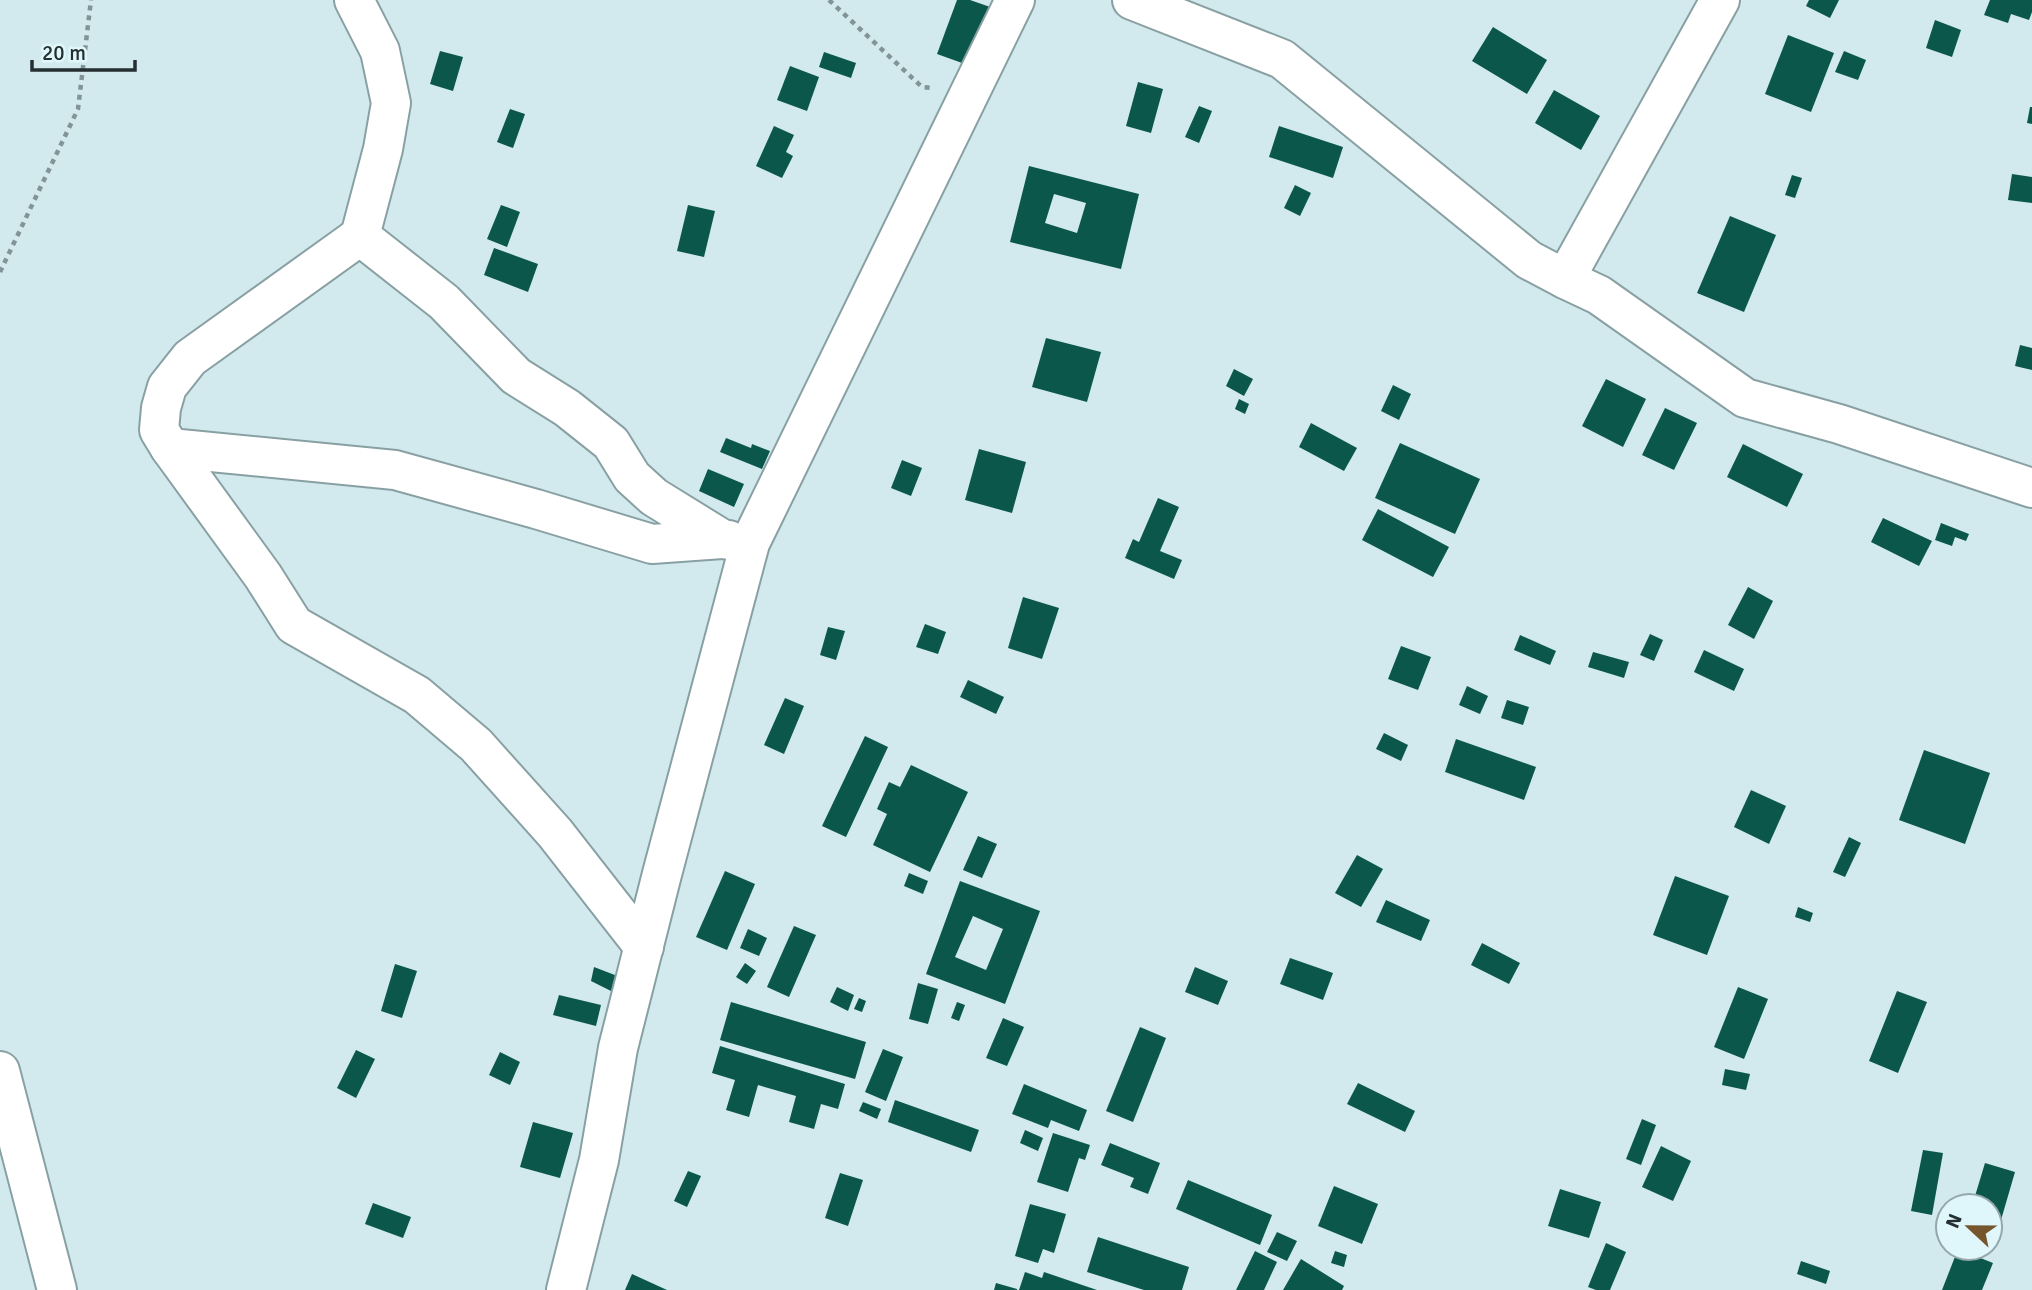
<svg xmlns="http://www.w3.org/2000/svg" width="2032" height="1290" viewBox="0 0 2032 1290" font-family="Signika,sans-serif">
<rect width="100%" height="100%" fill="#d2eaed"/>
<g fill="#0b574c" fill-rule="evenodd">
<path d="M957 0H970L996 9 976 68 937 54Z"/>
<path d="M1809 0H1839L1830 18 1806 6Z"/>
<path d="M1990 0H2032V12L2029 20 2011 14 2008 23 1984 15Z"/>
<path d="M1935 20 1961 30 1952 57 1926 48Z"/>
<path d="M1493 27 1547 60 1527 94 1472 61Z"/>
<path d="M1788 35 1834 53 1811 112 1765 94Z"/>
<path d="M440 51 463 57 453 91 430 84Z"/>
<path d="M1844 51 1866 60 1858 80 1835 72Z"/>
<path d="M824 52 856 63 851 78 819 67Z"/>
<path d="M790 66 819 77 807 111 777 100Z"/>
<path d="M1138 82 1163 89 1151 133 1126 126Z"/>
<path d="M1554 90 1600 116 1581 150 1535 123Z"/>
<path d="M1199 106 1212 111 1199 143 1185 137Z"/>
<path d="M2030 107H2032V124L2027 123Z"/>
<path d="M510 109 525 114 513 148 497 142Z"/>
<path d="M774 126 794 135 786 152 793 156 782 178 756 166Z"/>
<path d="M1279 126 1343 147 1333 178 1269 157Z"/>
<path d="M1029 166 1139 194 1121 269 1010 242ZM1054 194 1086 203 1077 233 1045 223Z"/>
<path d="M2012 174 2032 177V203L2008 200Z"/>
<path d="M1792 175 1802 178 1795 198 1785 195Z"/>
<path d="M1295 185 1311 193 1300 216 1284 208Z"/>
<path d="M501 205 520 212 507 247 487 239Z"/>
<path d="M688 205 715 211 704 257 677 251Z"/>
<path d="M1730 216 1776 235 1744 312 1697 293Z"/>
<path d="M494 248 538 264 528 292 484 275Z"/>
<path d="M1046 338 1101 352 1087 402 1032 387Z"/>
<path d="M2020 345 2032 348V370L2015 366Z"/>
<path d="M1234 369 1253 379 1244 396 1226 386Z"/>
<path d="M1606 379 1646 399 1623 447 1582 426Z"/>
<path d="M1393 385 1411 394 1399 420 1381 411Z"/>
<path d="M1239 399 1249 404 1245 414 1235 409Z"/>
<path d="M1665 408 1697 423 1674 470 1642 455Z"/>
<path d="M1311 423 1357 448 1344 471 1299 447Z"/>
<path d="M726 438 751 448 752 444 770 451 762 469 720 452Z"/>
<path d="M1400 443 1480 479 1455 534 1375 498Z"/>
<path d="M1743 444 1803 474 1787 507 1727 477Z"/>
<path d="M979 449 1026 462 1012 513 965 500Z"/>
<path d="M902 460 922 468 911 496 891 488Z"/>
<path d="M708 469 744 484 734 507 699 491Z"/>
<path d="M1158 498 1179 507 1160 551 1182 560 1174 579 1125 558 1133 539 1139 542Z"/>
<path d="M1378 509 1449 547 1433 577 1362 540Z"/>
<path d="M1883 518 1932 541 1919 566 1871 542Z"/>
<path d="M1941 523 1969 534 1966 541 1955 537 1952 546 1935 540Z"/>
<path d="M1748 587 1773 601 1754 639 1728 625Z"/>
<path d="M1023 597 1059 608 1042 659 1008 648Z"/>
<path d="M925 624 946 632 938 654 916 647Z"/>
<path d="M828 627 845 631 836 660 820 655Z"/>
<path d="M1650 634 1663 640 1654 661 1640 655Z"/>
<path d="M1520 635 1556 651 1550 665 1514 650Z"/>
<path d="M1401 646 1431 657 1418 690 1388 679Z"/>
<path d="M1704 650 1744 669 1734 691 1694 672Z"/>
<path d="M1593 652 1629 662 1624 678 1588 667Z"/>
<path d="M968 680 1004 697 996 714 960 697Z"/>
<path d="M1467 686 1488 696 1480 714 1459 705Z"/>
<path d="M785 698 804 706 784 754 764 745Z"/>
<path d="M1507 700 1529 707 1523 725 1501 718Z"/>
<path d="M1384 733 1408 745 1401 761 1376 749Z"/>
<path d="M865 736 888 747 846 837 822 826Z"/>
<path d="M1456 739 1536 767 1524 800 1445 772Z"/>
<path d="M1924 750 1990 773 1965 844 1899 820Z"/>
<path d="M911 765 968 792 930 872 873 845 887 814 877 809 889 782 900 787Z"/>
<path d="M1751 790 1786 806 1769 844 1734 827Z"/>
<path d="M978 836 997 844 982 878 963 870Z"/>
<path d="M1849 837 1861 843 1845 877 1833 872Z"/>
<path d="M1357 855 1383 869 1361 907 1335 893Z"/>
<path d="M725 871 755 884 727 950 696 937Z"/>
<path d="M909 873 928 881 923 894 904 886Z"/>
<path d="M1675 876 1729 896 1707 955 1653 935Z"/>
<path d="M960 881 1040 911 1005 1004 926 974ZM973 916 1003 929 986 970 955 957Z"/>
<path d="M1386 900 1430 920 1421 941 1376 922Z"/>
<path d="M1798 907 1813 913 1810 922 1795 917Z"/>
<path d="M794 926 816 935 789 997 767 987Z"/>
<path d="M748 929 767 938 759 956 740 948Z"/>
<path d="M1482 943 1520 963 1509 984 1471 965Z"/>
<path d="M1290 958 1333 973 1323 1000 1280 984Z"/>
<path d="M745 963 756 971 747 984 736 977Z"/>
<path d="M395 964 417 971 402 1018 381 1011Z"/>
<path d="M594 967 620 977 617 994 591 981Z"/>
<path d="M1195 967 1228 981 1218 1005 1185 992Z"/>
<path d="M918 983 938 989 928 1024 909 1019Z"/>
<path d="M837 987 854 995 848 1011 830 1002Z"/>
<path d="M1738 987 1768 999 1744 1059 1714 1047Z"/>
<path d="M1897 991 1927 1002 1898 1073 1869 1061Z"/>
<path d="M559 995 601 1005 596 1026 553 1015Z"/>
<path d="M859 998 866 1001 862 1012 854 1009Z"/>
<path d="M731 1002 866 1042 855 1079 720 1040Z"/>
<path d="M957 1002 965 1005 959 1021 951 1018Z"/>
<path d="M1003 1018 1024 1027 1007 1066 986 1058Z"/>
<path d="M1140 1027 1166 1038 1133 1122 1106 1111Z"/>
<path d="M720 1046 845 1084 838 1109 821 1104 814 1129 789 1122 796 1096 758 1085 749 1117 726 1110 735 1080 712 1073Z"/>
<path d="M883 1049 903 1057 886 1101 865 1092Z"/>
<path d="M356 1050 375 1059 356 1098 337 1088Z"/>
<path d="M500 1052 520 1062 510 1085 489 1075Z"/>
<path d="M1725 1069 1750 1074 1746 1090 1722 1085Z"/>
<path d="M1358 1083 1415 1111 1405 1132 1347 1104Z"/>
<path d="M1024 1084 1087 1110 1079 1131 1051 1120 1048 1128 1012 1114Z"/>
<path d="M895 1100 979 1130 971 1152 888 1122Z"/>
<path d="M863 1102 881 1109 877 1119 859 1111Z"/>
<path d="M1642 1119 1656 1125 1641 1165 1626 1159Z"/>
<path d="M533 1122 573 1133 560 1178 520 1167Z"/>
<path d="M1025 1130 1043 1138 1038 1151 1020 1143Z"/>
<path d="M1053 1133 1090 1145 1085 1160 1079 1158 1068 1192 1037 1182Z"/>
<path d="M1110 1143 1160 1163 1148 1194 1130 1187 1134 1178 1101 1165Z"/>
<path d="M1661 1146 1691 1161 1673 1201 1642 1187Z"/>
<path d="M1923 1150 1943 1153 1932 1215 1911 1211Z"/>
<path d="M1985 1163 2015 1172 2001 1220 1990 1217V1206H1972Z"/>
<path d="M688 1171 701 1176 687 1207 674 1201Z"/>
<path d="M840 1173 863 1180 848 1226 825 1218Z"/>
<path d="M1188 1180 1272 1215 1260 1245 1176 1209Z"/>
<path d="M1334 1186 1378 1204 1362 1244 1318 1226Z"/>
<path d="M1560 1189 1601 1202 1589 1238 1548 1226Z"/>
<path d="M373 1203 411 1217 403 1238 365 1224Z"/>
<path d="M1030 1204 1066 1214 1054 1253 1043 1249 1038 1263 1015 1256Z"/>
<path d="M1277 1232 1297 1241 1287 1261 1267 1252Z"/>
<path d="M1098 1237 1189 1267 1182 1290H1144L1087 1272Z"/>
<path d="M1606 1243 1626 1252 1610 1290H1596L1588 1287Z"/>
<path d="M1958 1249 1993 1263 1982 1290H1942Z"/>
<path d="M1255 1251 1277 1262 1264 1290H1236Z"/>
<path d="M1335 1251 1347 1255 1344 1267 1331 1263Z"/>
<path d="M1301 1259 1344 1286 1342 1290H1283Z"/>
<path d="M1801 1261 1830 1271 1826 1284 1797 1274Z"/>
<path d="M1025 1272 1042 1278 1044 1272 1097 1290H1019Z"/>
<path d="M632 1274 667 1290H625Z"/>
<path d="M996 1283 1017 1289V1290H994Z"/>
</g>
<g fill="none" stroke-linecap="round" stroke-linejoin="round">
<g stroke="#89a0a3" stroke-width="42">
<g id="minor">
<path d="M354 0 380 51 391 103 383 149 360 236 444 302 516 376 567 408 611 443 632 477 654 497 722 539 729 540"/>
<path d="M1132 0 1282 59 1529 260 1565 279 1720 0"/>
<path d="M360 236 190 358 167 387 161 408 159 430 170 448 395 470 536 509 652 544 722 539"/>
<path d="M1565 279 1599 295 1745 398 1839 424 2032 488"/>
<path d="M170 448 263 576 294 625 417 695 476 745 555 833 644 947"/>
<path d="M0 1071 57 1290"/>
<path d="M566 1290 599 1160 618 1048 662 874 750 543 1015 0"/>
</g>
</g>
<g stroke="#839496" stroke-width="4.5" stroke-dasharray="5 5" stroke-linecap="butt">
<path d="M829 0 922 87 931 88"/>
<path d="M0 272 78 109 91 0"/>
</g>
<use href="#minor" stroke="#fff" stroke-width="38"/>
</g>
<g transform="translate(1969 1227) rotate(292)"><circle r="33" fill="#dff7fb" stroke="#95a7aa" stroke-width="2"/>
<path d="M0-5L12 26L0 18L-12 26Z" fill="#76562c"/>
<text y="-10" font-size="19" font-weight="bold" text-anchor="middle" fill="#252e30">N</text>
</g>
<path d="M32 60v10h103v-10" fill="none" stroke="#252e30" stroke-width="3.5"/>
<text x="42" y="60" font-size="21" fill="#252e30" stroke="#dff7fb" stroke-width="5" paint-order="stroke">20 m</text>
</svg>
